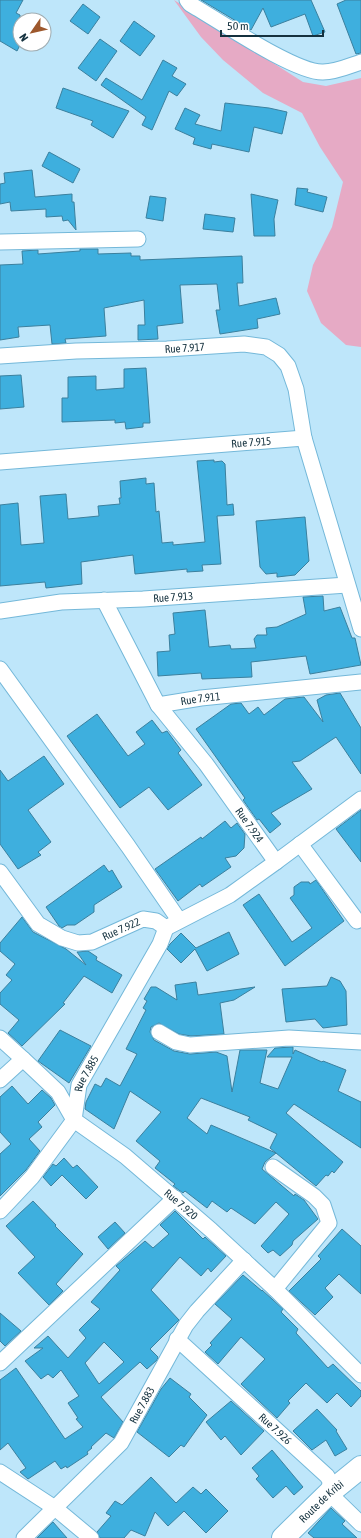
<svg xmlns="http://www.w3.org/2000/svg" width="361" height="1538" viewBox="0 0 361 1538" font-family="'Asap Condensed',sans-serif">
<rect width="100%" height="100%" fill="#bee6fa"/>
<path fill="#e6aac5" d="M174 0 303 82 326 86 361 78V347L346 345 321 323 307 291 313 265 332 227 343 182 320 147 302 113 263 93 223 60 201 37Z"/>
<g fill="#3eafde" stroke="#3b809e" fill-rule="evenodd">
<path d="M0 0H23L16 13 20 15V45L17 51 0 41Z"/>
<path d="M201 0H311L325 32 313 36 305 14 271 27 263 8 251 30Z"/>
<path d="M346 0H361V53L356 54 337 4Z"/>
<path d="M83 4 100 17 88 34 70 21Z"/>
<path d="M134 21 155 36 140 56 120 41Z"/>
<path d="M100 39 117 51 96 81 78 68Z"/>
<path d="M163 60 177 68 172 76 186 84 177 96 169 91 152 130 142 125 146 117 101 85 106 78 142 100Z"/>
<path d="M63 88 129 111 113 138 91 125 93 121 56 108Z"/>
<path d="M225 103 269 108 287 112 282 134 254 127 249 152 212 144 211 149 193 144 195 138 175 129 185 108 200 115 195 124 221 131Z"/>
<path d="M49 152 80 169 73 183 42 166Z"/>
<path d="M32 170 35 197 72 194V202H74L76 230 68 220 63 221 62 216 46 217V209L11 211 10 202 0 204V184L5 183 4 173Z"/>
<path d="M297 188 308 189 307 192 327 197 323 212 295 205Z"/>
<path d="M251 194 278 200 274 219 275 236H254Z"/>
<path d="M150 196 166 198 163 221 146 218Z"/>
<path d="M205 214 235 218 233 232 203 229Z"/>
<path d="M80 249H98V254L131 253V256H140V260L242 256 243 283H237L239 306 276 298 280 314 257 319 258 328 220 334 216 310H220L217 284 180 285 183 323 157 326 158 339 138 340V325H145L144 300 104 308 106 336 65 339 66 343 52 344 50 325 18 327 19 337 0 340V265L23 264 22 251 38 250V254L80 251Z"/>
<path d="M146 368 150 423H143V427L126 429 125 422 115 423V420L62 422V398H68V377L96 376V390L124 388V369Z"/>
<path d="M21 375 24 407 0 409V376Z"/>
<path d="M214 460V462L222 461 225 464 227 505 233 504 234 515 217 516 221 564 202 565 203 571 187 572V569L135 574 133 555 81 562 82 584 46 588 45 582 0 586V505L18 503 21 545 44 543 40 496 66 494 68 519 99 516 98 506 120 504 119 498H121L120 481 146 478V484L154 483 156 512 159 511 162 543 173 542V545L205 542 197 461Z"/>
<path d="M305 517 309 561 295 575 277 577V573L266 574 260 567 256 521Z"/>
<path d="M323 596 324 611 340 607 352 638H355L361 665 310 674 306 656 251 662 252 677 202 679 201 673 158 676 157 652 170 651 169 635 175 634 173 613 205 610 209 647 230 645 231 649 256 648 254 639 257 635H267L266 628 277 627 306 614 303 597Z"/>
<path d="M340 693 361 728V774L336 737 300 761 292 762 312 789 271 813 281 824 270 833 259 819 257 820 243 800 245 798 196 729 231 704 241 703 249 714 258 707 264 715 285 699 304 697 323 722 317 700 326 695Z"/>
<path d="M97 714 128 756 145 744 136 732 152 720 162 733 167 731 181 750 178 753 202 785 168 810 149 787 120 808 67 736Z"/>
<path d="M44 756 64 784 28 810 51 842 38 852 41 855 18 869 0 844V770L8 781Z"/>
<path d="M361 810V862L336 829Z"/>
<path d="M225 821 231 828 237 823 245 834 244 848 236 856 225 858 231 867 202 887 200 884 178 901 155 869 201 837 202 839Z"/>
<path d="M104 865 109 872 112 870 122 887 94 905V912L75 925H67L62 928 59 926 46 907Z"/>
<path d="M316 880 344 921 285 966 243 905 259 894 292 942 312 928 290 898 294 895V887L301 882H309L310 884Z"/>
<path d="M22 917 33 932 66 949 86 965 77 952 88 951 97 957 96 960 122 975 112 993 84 976 63 1003 65 1004 22 1046 8 1033 19 1020 0 1004V993L12 980 6 975 15 964 0 951V943Z"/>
<path d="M229 932 239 954 207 971 195 949 181 963 167 949 170 944 181 933 196 948Z"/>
<path d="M331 977 340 981 346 991 347 1025 323 1028 315 1019 286 1022 282 989 327 986Z"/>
<path d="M196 982 198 995 255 987 234 1000 220 1003 224 1034 191 1036 179 1034 159 1023 151 1027 150 1032 154 1040 174 1051 190 1054 216 1052 227 1056 232 1092 240 1050H267L260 1083 278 1089 292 1057H267L275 1048 293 1047V1054L295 1050 322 1062 323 1061 346 1070 338 1091 361 1102V1148L294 1104 286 1113 343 1162 334 1173 332 1171 328 1176 326 1175 316 1186 276 1153 265 1162 262 1169 294 1196 295 1194 304 1200 318 1219 293 1241 292 1245 280 1256 273 1250 268 1253 261 1246 289 1214 276 1202 255 1224 231 1208 227 1212 212 1201 207 1208 185 1191 183 1193 176 1188 173 1186 175 1184 155 1168 160 1161 136 1141 161 1112 130 1091 114 1129 85 1109 86 1102 95 1084 101 1087 106 1078 120 1086 137 1054 126 1049 146 1010 143 1008 147 1001 144 999 151 987H156L177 1000 175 985ZM201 1098 250 1117 248 1120 277 1134 270 1148 276 1153 211 1125 207 1134 187 1118Z"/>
<path d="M60 1030 91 1046 69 1083 38 1061Z"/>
<path d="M12 1086 28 1104 42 1090 51 1098 55 1105 38 1122 42 1127 29 1139 40 1151 26 1170 0 1196V1154L11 1144 0 1132V1097Z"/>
<path d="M64 1158 73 1168 77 1165 98 1187 86 1199 62 1175 51 1186 43 1177 53 1164 56 1166Z"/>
<path d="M33 1201 56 1225 55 1226 83 1254 56 1284 63 1291 49 1305 18 1273 35 1257 6 1226Z"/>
<path d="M175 1211 203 1239 205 1237 226 1256 211 1272 208 1268 201 1276 180 1257 151 1290 179 1320 150 1349 158 1357 157 1360 147 1369 140 1362 101 1397 123 1422 114 1438 106 1433 91 1447 92 1448 87 1452 88 1454 67 1468 66 1466 61 1469 55 1461 28 1479 20 1472 26 1468 8 1443 0 1450V1380L16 1368 65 1439 83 1427 76 1419 78 1418 68 1403 79 1396 61 1370 53 1378 48 1374 41 1379 25 1361 43 1348H34L48 1336 68 1358 86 1338 79 1330 100 1309 91 1302 120 1270 116 1266 145 1241 153 1248 169 1234 160 1225ZM104 1342 124 1362 99 1384 85 1363Z"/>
<path d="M115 1222 125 1233 108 1249 98 1237Z"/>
<path d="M342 1229 361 1246V1294L339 1274 325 1288 333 1297 315 1315 289 1291 321 1259 318 1256Z"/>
<path d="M243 1275 262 1291V1290L283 1309 281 1312 298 1329 296 1333 328 1368 333 1364 361 1391V1396L351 1407 337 1393 327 1403 306 1383 288 1401 290 1403 277 1418 241 1384 265 1359 241 1337 218 1364 205 1352 212 1345 210 1343 232 1319 215 1304Z"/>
<path d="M0 1313 21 1331 5 1346 0 1341Z"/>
<path d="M170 1378 191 1394 189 1397 207 1415 184 1447 181 1445 169 1457 137 1432 161 1389Z"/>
<path d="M231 1401 264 1431 241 1455 225 1436 221 1440 206 1422Z"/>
<path d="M317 1409 337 1430 336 1431 347 1449 335 1456 326 1440 312 1450 293 1431Z"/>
<path d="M272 1450 303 1487 294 1495 286 1486 273 1498 256 1479 259 1476 252 1468Z"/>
<path d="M151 1477 176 1503 193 1487 201 1494 206 1489 228 1511 206 1533 184 1511 168 1526 155 1512 145 1536 131 1530 124 1538H100L97 1532 111 1516 106 1513 115 1501 122 1505Z"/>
<path d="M331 1508 345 1521 342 1524 357 1538H314L308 1533Z"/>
<path d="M53 1522 67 1538H37Z"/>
</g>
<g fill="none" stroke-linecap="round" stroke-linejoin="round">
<g stroke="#74b8d9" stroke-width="17">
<g id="street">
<path d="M187 0 190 4C218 20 295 73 323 72 336 72 349 66 361 62"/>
<path d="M0 242 138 239"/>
<path id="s1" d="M0 356 76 351 167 349 244 344 266 347 279 355 288 366 296 389 304 438"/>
<path id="s2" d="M0 462 304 438 361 629"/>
<path id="s3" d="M104 600 158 705 201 698 361 682"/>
<path id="s4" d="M0 611 61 602 143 599 347 585"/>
<path d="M0 669 128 846 179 920"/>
<path id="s5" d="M158 705 206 764 276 862 361 799"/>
<path d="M300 844 357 921"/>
<path id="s6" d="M0 872 38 924 62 938 78 943 92 942 143 919 156 921 166 928 230 895 276 862"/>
<path d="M159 1032 176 1042 190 1045 289 1038 361 1042"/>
<path d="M0 1038 23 1059"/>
<path id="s7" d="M0 1080 23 1059 58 1092 74 1120 125 1156 211 1230 275 1289 361 1375"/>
<path d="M273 1167 314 1196 323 1205 329 1223 275 1289"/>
<path id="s8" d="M0 1211 32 1177 74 1120 79 1085 160 944 166 928"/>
<path id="s9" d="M177 1339 327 1476 330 1481 329 1493 361 1524"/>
<path d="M0 1363 175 1198"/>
<path d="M0 1472 55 1508 91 1538"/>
<path id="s10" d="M24 1538 121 1443 186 1325 197 1311 244 1260"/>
</g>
</g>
<g stroke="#74b8d9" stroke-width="24">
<g id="primary">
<path id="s11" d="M283 1538 329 1493 361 1467"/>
</g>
</g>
<use href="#street" stroke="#fff" stroke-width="15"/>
<use href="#primary" stroke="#fff" stroke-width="22"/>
</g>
<g text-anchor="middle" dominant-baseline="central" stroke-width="3" stroke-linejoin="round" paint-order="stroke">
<g font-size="11" fill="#14313e" stroke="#fff">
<text stroke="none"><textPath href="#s1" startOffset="185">Rue 7.917</textPath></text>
<text stroke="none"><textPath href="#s2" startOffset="252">Rue 7.915</textPath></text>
<text stroke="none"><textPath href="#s4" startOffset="174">Rue 7.913</textPath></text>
<text stroke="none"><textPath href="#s3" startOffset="161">Rue 7.911</textPath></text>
<text stroke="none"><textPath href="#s5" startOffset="151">Rue 7.924</textPath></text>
<text stroke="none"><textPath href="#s6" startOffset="155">Rue 7.922</textPath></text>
<text stroke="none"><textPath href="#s8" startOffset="166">Rue 7.885</textPath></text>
<text stroke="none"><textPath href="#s7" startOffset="248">Rue 7.920</textPath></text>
<text stroke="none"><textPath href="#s10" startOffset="179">Rue 7.883</textPath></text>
<text stroke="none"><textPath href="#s9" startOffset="133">Rue 7.926</textPath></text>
<text stroke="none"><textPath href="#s11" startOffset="53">Route de Kribi</textPath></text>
</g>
</g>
<g transform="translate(32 32) rotate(236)"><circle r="19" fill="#ffffff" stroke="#a1adb2"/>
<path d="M0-3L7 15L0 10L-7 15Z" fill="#9d582d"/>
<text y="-6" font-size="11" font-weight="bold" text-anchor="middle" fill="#14313e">N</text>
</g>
<path d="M221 30v6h102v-6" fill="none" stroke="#14313e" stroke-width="2"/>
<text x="227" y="30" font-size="12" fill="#14313e" stroke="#ffffff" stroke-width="3" paint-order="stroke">50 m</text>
</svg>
